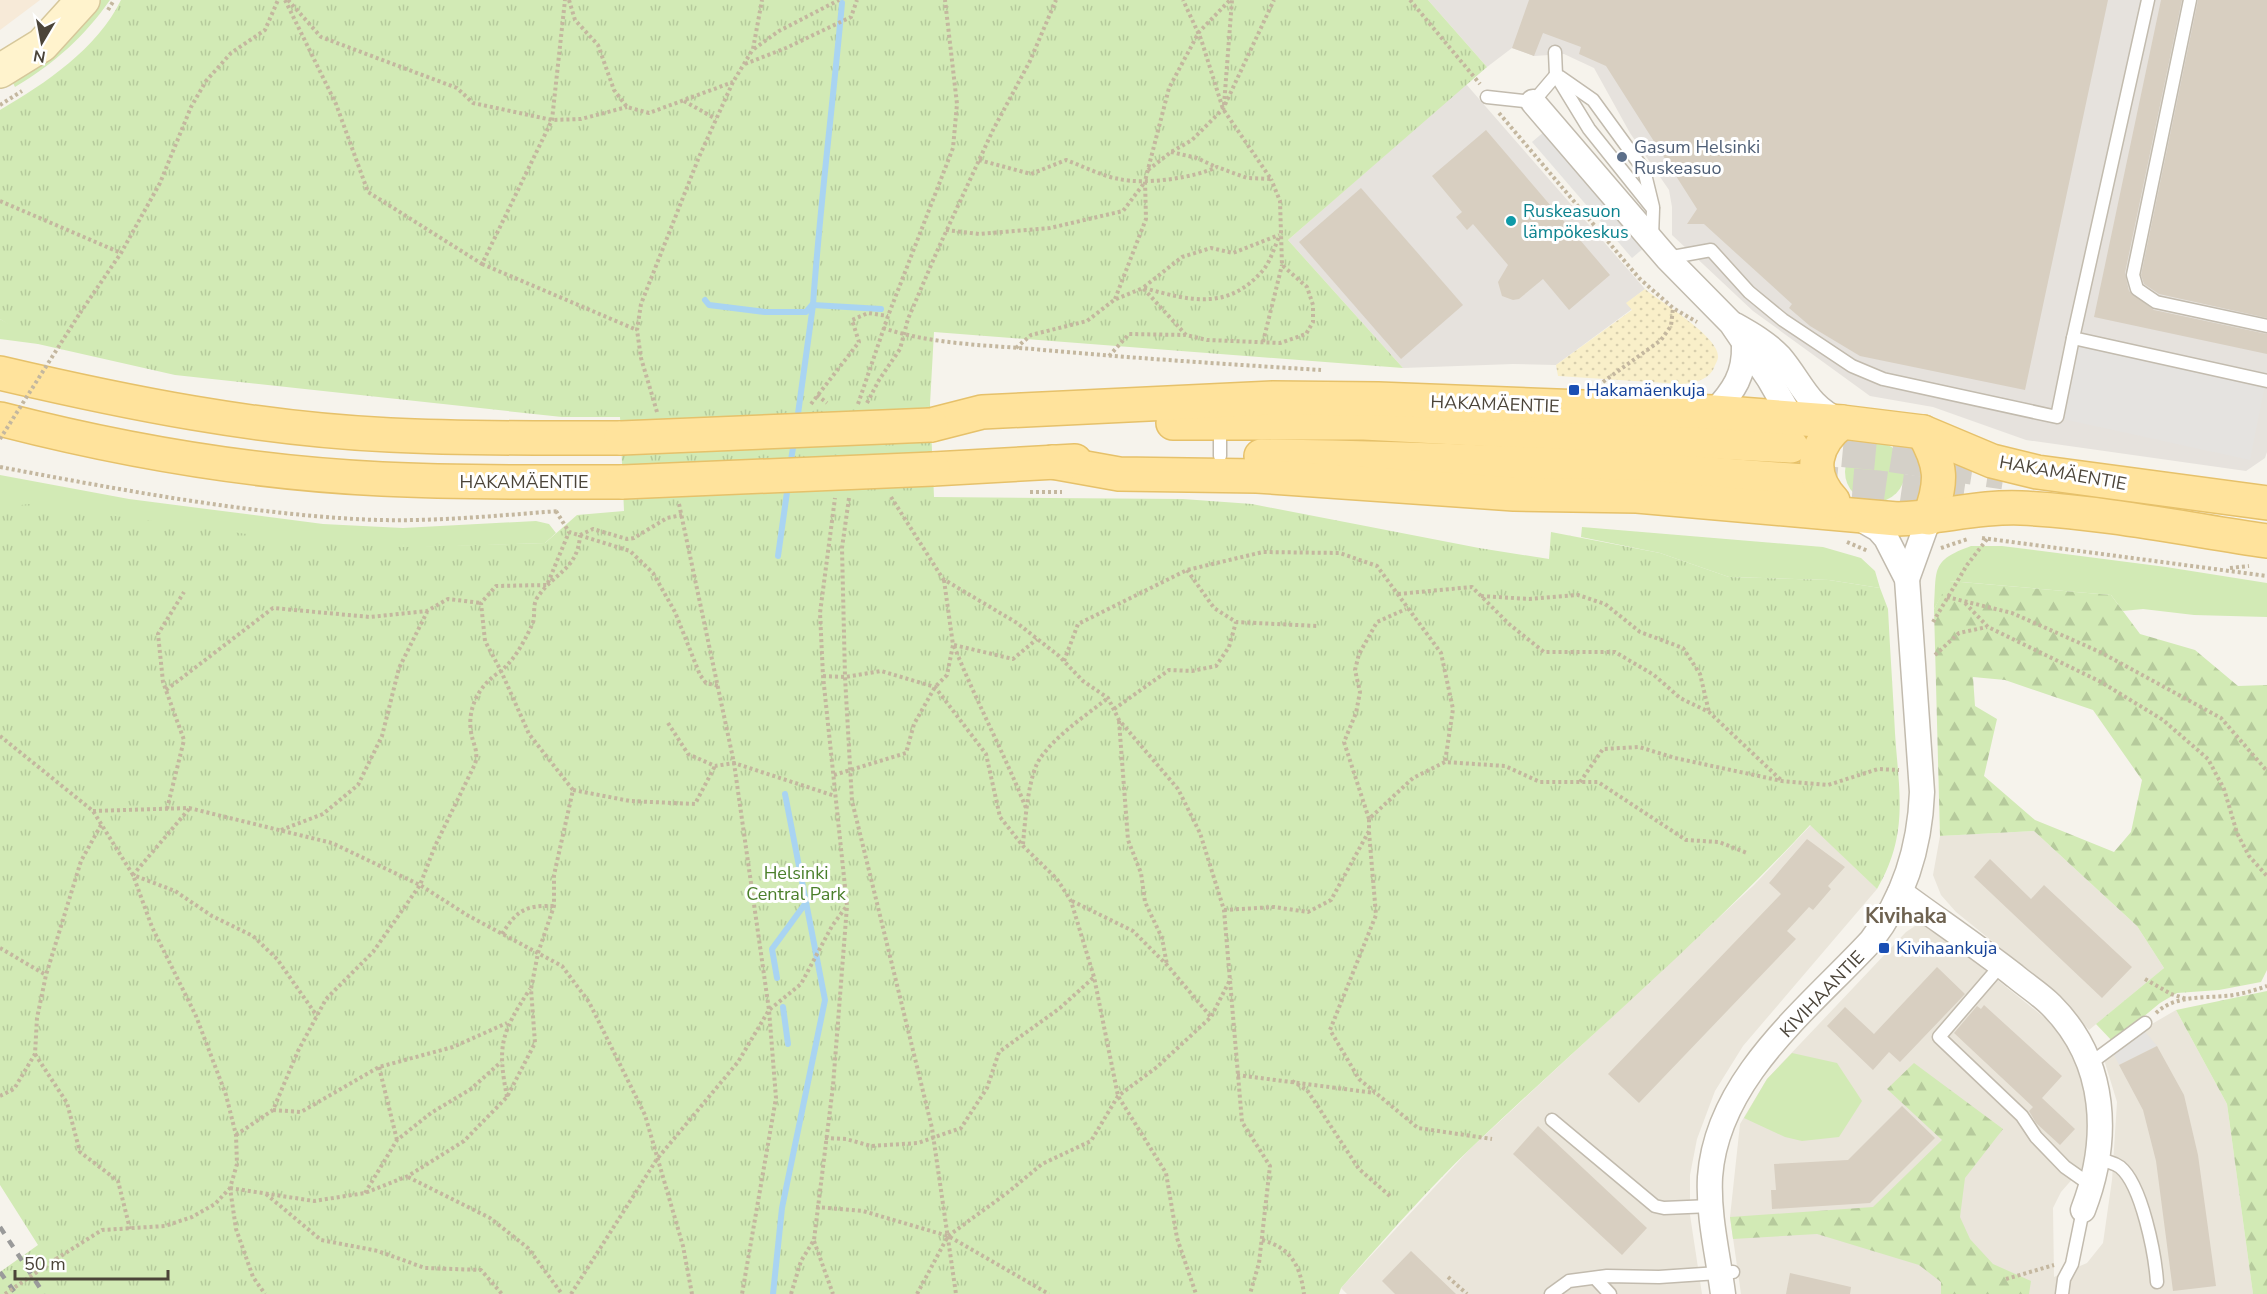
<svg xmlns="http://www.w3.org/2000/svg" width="2267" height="1294" viewBox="0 0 2267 1294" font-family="'Nunito Sans',sans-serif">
<defs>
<pattern id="forest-firs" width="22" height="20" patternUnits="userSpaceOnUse" patternTransform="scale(1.5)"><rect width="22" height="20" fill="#d2eab5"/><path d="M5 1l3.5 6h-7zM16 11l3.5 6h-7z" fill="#b6ca9c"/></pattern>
<pattern id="sand-dots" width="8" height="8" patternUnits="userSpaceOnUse" patternTransform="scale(1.5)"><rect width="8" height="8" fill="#f9efc9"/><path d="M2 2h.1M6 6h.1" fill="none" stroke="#d7cead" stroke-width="1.8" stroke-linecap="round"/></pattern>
<pattern id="park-tufts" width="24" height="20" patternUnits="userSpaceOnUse" patternTransform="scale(1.5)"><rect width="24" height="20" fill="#d2eab5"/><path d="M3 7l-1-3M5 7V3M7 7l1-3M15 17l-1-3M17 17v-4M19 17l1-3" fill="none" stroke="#b6ca9c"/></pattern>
</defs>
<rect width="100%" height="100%" fill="#f6f3ec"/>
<g fill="#eae5da">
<path d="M1811 825 1877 889 1743 1046 1715 1091 1697 1139 1690 1175V1215L1702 1294H1347L1341 1288 1470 1149 1754 885Z"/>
<path d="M2034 831 2137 926 2164 968 2089 1030 2055 992 1956 912 1941 895 1933 875 1940 836Z"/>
<path d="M1918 924 1930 926 2045 1018 2069 1046 2083 1072 2092 1147 2082 1168 2061 1192 2053 1208 2054 1277 2087 1263 2103 1243 2112 1180 2117 1102 2102 1053 2176 1010 2227 1104 2253 1294H1741L1730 1217 1740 1124 1767 1079 1906 932Z"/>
</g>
<path fill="#f7ead8" d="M0 0H40L0 30Z"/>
<g fill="#e6e2dd">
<path d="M1428 0H2267V452L2265 458 2246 471 2026 440 1933 407 1870 396 1753 311 1672 235V207L1669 190 1630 133 1594 68 1564 54 1534 56 1512 48 1487 67Z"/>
<path d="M1466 84 1645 289 1627 303 1632 309 1556 365 1513 364 1403 368 1288 240Z"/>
</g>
<g fill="#d2eab5">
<path d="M99 0H110C84 37 55 63 15 87L11 79 92 12Z"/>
<path d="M0 319 9 324 54 336 38 344 0 339Z"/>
<circle cx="1875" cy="472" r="30"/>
<path d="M0 475 129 499 323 524 403 528 536 521 549 524 556 533 545 543 0 561Z"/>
<path d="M1582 527 1823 547 1861 558 1875 571 1880 588 1829 580 1729 577 1660 553 1581 537Z"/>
<path d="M1971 546H2002L2166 567 2267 583V617L2194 615 2143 609 2123 611 2111 595 1950 581 1934 609C1937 569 1930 561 1971 546Z"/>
<path d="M1792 1053 1837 1063 1862 1101 1839 1137 1802 1141 1785 1137 1744 1118 1767 1079Z"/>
</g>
<g fill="url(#forest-firs)" fill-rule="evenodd">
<path d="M1949 581 2111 595 2140 634 2195 650 2238 686 2267 685V970L2261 982 2219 990 2177 993 2160 1003 2113 1042 2096 1024 2164 968 2137 926 2034 831 1940 836 1934 609ZM1973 677 2005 680 2093 710 2142 780 2131 832 2114 852 2035 820 1984 776 1997 719 1975 706Z"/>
<path d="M2267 991V1294H2253L2227 1104 2176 1010Z"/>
<path d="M1914 1063 2003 1129 1965 1178 1960 1217 1970 1239 1993 1264 2031 1281 2029 1294H1941V1282L1919 1265 1817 1234 1733 1239 1730 1217 1873 1207 1942 1140 1887 1089Z"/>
</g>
<path fill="url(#sand-dots)" d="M1645 289C1660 302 1720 337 1718 357 1718 360 1714 367 1713 370 1706 381 1693 383 1681 384L1558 376 1556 365 1632 310 1626 303Z"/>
<path fill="url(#park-tufts)" d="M121 0H1428L1487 67 1288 240 1403 368 934 332 930 404 934 497 1183 499 1252 504 1479 548 1549 559 1551 532 1660 553 1729 577 1829 580 1880 588 1888 609C1890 650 1893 692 1895 733 1899 793 1909 834 1877 889L1810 825C1704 939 1584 1040 1471 1148 1425 1192 1383 1241 1341 1288L1339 1294H0V1272L38 1245 0 1185V508L28 504 313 543 403 547 545 543 577 515 624 511 620 417H562L175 375 38 344 0 319V110C46 83 97 49 121 0Z"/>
<g fill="#e5e3e0">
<path d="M1552 125 1652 241 1632 258 1532 142Z"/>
<path d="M2079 340 2266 380 2250 460 2063 419Z"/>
<path d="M2141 1027 2157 1046 2119 1065 2111 1049Z"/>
</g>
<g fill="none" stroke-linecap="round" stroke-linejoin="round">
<g stroke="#a9d4f2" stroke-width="6">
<path d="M842 3C833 104 820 204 813 305L881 309"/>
<path d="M705 300 709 305 765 312H806L812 305"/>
<path d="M797 421 813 305"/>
<path d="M790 466 794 442"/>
<path d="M778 556 788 485"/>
<path d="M777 978 772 949 805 904"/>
<path d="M783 1007 788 1044"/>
<path d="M773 1294 782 1208 825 1000 785 794"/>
</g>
</g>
<g fill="#d8cfc1">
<path d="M1529 0H2108L2025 390 1860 356 1810 326 1789 308 1792 304 1704 224H1687L1697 209 1606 66 1579 54 1581 47 1543 33 1534 56 1512 48Z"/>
<path d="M2161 0H2182L2125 273 2129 291 2154 310 2267 334V354L2094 317Z"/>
<path d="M2198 0H2267V318L2159 294 2144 284 2141 275Z"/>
<path d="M1486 130 1610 275 1569 310 1543 279 1519 299 1513 300 1502 296 1498 282 1508 265 1473 224 1467 230 1456 217 1462 212 1432 176Z"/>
<path d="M1361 188 1463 305 1401 359 1299 242Z"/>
<path d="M1807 839 1845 867 1828 886 1831 889 1813 910 1809 907 1787 931 1796 939 1639 1103 1608 1074 1781 894 1769 883Z"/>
<path d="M1990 859 2031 899 2044 885 2132 967 2102 998 1974 877Z"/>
<path d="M1937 967 1965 994 1900 1062 1889 1052 1873 1070 1827 1026 1845 1007 1874 1034Z"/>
<path d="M1984 1005 2062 1076 2042 1098 2075 1129 2060 1145 2036 1123 2029 1111 2033 1107 1954 1033 1977 1006 1981 1009Z"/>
<path d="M2157 1046 2184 1095 2198 1155 2216 1286 2173 1291 2156 1161 2143 1110 2119 1065Z"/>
<path d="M1902 1106 1935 1138 1870 1203 1772 1209 1771 1190H1776L1774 1164 1848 1160Z"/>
<path d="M1538 1126 1647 1228 1622 1255 1513 1154Z"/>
<path d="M1411 1251 1456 1294H1395L1382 1281Z"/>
<path d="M1790 1273 1851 1287 1850 1294H1786Z"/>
</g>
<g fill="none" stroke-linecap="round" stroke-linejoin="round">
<g stroke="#d4d0c8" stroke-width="33" stroke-dasharray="33 16" stroke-linecap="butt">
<path d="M1794 446 1880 454 2004 473"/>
<path d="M1804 481 1879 487 1963 499"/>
</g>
<g stroke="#c2bbae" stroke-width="15">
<g id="lane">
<path d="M2148 0 2073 338 2267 381"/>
<path d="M2190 0 2133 275 2137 289 2156 302 2267 326"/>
<path d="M1555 52 1556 75 1589 129 1653 209 1652 237"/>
<path d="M1560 77 1593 100 1644 170 1653 207"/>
<path d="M1487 97 1533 102 1556 75"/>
<path d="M1667 258 1711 250 1749 292 1783 320 1852 366 1883 379 2057 417 2073 338"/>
<path d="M1220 425V456"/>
<path d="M2001 965 1939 1037 2022 1116 2036 1137 2065 1167 2092 1186"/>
<path d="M2088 1065 2145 1023"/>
<path d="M1552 1120 1655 1206 1664 1208 1711 1206"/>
<path d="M2098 1160C2106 1161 2113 1162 2120 1167 2142 1185 2155 1254 2157 1282"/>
<path d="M1595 1278 1610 1294"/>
<path d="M1551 1294 1569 1281 1607 1276 1659 1277 1733 1272"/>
<path d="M2062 1294 2064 1279 2072 1264 2083 1210"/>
</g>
</g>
<g stroke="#c2bbae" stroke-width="27">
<g id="street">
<path d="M1533 102 1667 258 1731 323 1769 379 1791 417"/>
<path d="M1735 325C1751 334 1767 343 1780 357 1802 383 1807 406 1840 421"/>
<path d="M1714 412C1734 391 1745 374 1744 345"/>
<path d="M1907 579 1929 518"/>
<path d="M1900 892C1938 920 1978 947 2015 976 2027 986 2040 994 2051 1005 2108 1062 2110 1140 2083 1210"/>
<path d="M1723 1294C1718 1255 1708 1216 1710 1177 1717 1078 1808 1009 1871 941 1904 898 1920 846 1922 792L1907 579 1886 538 1878 529 1857 517"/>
</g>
</g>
<g stroke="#d6c79b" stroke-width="36">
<path id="secondary" d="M0 71 42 45 83 0"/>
</g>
<g stroke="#e6c16a" stroke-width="36">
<g id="primary">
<path d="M0 373C128 403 258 429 390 435 467 439 544 438 621 438"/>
<path d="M0 419C124 451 254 473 382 479 462 483 543 482 623 482"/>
<path d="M1173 423H1364L1791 446"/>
<path d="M931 425 982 412 1273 398 1378 399 1714 412 1842 422 1923 432 1992 461 2037 472 2267 503"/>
<path d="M1923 432C1942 465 1943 482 1929 518"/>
<path d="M1261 456C1442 458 1623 467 1804 481"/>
<path d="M1052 462 1119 474 1257 476 1514 494 1637 496 1897 519C1939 518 1980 506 2021 508 2103 512 2186 529 2267 541"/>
<path d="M933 469 1075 461"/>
<path d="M1833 501C1807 473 1814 444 1842 422"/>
</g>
</g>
<g stroke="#c4b79f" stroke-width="4" stroke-dasharray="3 3" stroke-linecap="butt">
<path d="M285 0 336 104 368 192 482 264 552 120 565 0"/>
<path d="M288 0 321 37 457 88 473 103 552 120 581 119 627 107"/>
<path d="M569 0 575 20 598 45 614 90 627 107 649 113 733 82"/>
<path d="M1410 0 1480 84"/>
<path d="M108 10 114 0"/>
<path d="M754 49 779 31 839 0"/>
<path d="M745 64 786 48 851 17 857 0"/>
<path d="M684 101 716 119"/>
<path d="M0 105 22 91"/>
<path d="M1224 105 1232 0"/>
<path d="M1499 113 1639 278 1673 308 1697 322"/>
<path d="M1171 152 1197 158 1216 167"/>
<path d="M979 160 1031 174 1066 160C1083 166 1101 176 1119 179 1146 185 1193 178 1217 167L1247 178 1271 179 1223 109 1201 39 1183 0"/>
<path d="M1148 170 1171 152 1192 140 1223 109 1274 0"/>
<path d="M0 201 121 253"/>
<path d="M946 230 979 234 1050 228 1123 211 1145 182"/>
<path d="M482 264 637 330"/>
<path d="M1144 287 1182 257 1211 248 1233 253 1279 235"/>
<path d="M1144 288C1191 301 1229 311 1264 269 1271 260 1275 245 1280 235"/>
<path d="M1115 299 1146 219 1145 181 1169 88 1199 32 1230 0"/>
<path d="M80 313 121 253 160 183 191 107 206 81 231 53 265 30 278 0"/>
<path d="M883 328C931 344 983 345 1033 349 1129 358 1225 364 1321 370"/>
<path d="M1263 342 1282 265"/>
<path d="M1016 348 1031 335 1087 321 1114 300 1143 288 1186 335 1207 340 1280 343 1306 334 1313 322V305L1307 287 1282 265 1280 201 1271 179"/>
<path d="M1109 356 1129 334 1185 335"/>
<path d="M1603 382 1661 340 1671 326 1673 308"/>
<path d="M817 395 827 403"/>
<path d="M867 403 879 380 900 349 908 319 938 249 993 130 1030 61 1056 0"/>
<path d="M811 404 859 342 852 320 868 313 888 316"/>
<path d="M858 404 888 316 953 148 957 104 945 0"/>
<path d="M657 412 641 358 637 330 641 304 699 157 733 82 753 49 762 0"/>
<path d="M0 467C117 489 236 512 355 519 423 523 491 516 559 511"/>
<path d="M1030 492H1062"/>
<path d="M891 497 943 579 1017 623 1059 656 1083 681 1108 698 1119 720 1178 789 1200 833 1224 910 1242 1122 1270 1166 1259 1263 1250 1294"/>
<path d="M849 498 842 548 845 677 852 801 932 1128 956 1294"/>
<path d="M679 504 734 763 769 1010 776 1098 742 1294"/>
<path d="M556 511 569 532 630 551 653 573 675 612 700 675 706 683 719 686"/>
<path d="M580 535 593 529 627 539 634 538 667 518 682 515"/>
<path d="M1982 538 2267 576"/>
<path d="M1847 542 1868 551"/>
<path d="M1941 548 1968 539"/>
<path d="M2230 568 2249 566"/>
<path d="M1187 570 1214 608 1236 622 1317 626"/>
<path d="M1398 594 1472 587 1509 624 1544 652H1615L1654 675 1680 698 1709 712 1782 781"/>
<path d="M1481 596 1529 599 1578 595 1605 604 1640 632 1683 648 1700 674 1709 712"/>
<path d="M1947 597 2012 613 2100 652 2221 718 2267 771"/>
<path d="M1965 603 1988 627 2101 682 2163 720 2208 759 2224 789 2237 833 2249 856 2267 876"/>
<path d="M1933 622 1967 565 1988 538"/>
<path d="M954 645 1013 659 1037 639"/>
<path d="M954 646C976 701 1004 753 1026 808"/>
<path d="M1935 655 1959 633 1987 627"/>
<path d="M1064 661 1078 624 1187 570 1263 552 1340 553 1377 566 1441 653 1453 709 1445 762"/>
<path d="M823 676 845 677 881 671 935 687 986 754 1000 817 1023 846 1057 879 1071 901 1094 977 1118 1096 1166 1173 1177 1238 1196 1294"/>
<path d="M166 690 273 608 370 617 427 611 448 599 481 603"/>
<path d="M1114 709 1169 670 1192 671 1216 666 1229 647 1236 622"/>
<path d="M1119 721 1128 840 1141 873 1145 902 1162 938 1167 965"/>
<path d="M668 723 688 754 715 766 734 763 835 796"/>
<path d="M0 736 93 811 133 875 152 927 196 1016 226 1095 236 1135 237 1164 230 1188 236 1229 253 1277 265 1294"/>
<path d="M834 775 906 753 914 724 935 687 947 675 953 645 944 580"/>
<path d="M1580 782 1603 749 1639 747 1675 758 1782 781 1828 785 1878 769 1899 770"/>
<path d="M573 790 630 801 695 804 715 766"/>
<path d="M167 809 184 740 163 682 158 634 184 592"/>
<path d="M189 809 133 875 175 891 212 916 253 936 277 959 317 1016"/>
<path d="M93 811 189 808 332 843 420 885 467 915 562 966 589 1002 645 1115 683 1246 692 1294"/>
<path d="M1369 819 1344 742 1356 713 1360 692 1355 670 1359 654 1377 622 1406 609"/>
<path d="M281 830 323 814 358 785 382 736 399 668 427 612"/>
<path d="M1369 832 1376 915 1330 1030 1359 1079 1418 1128 1492 1139"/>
<path d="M1023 844C1025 823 1028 774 1041 757 1058 734 1085 716 1108 698"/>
<path d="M1072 901 1133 931 1167 965 1211 1017"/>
<path d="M1224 910 1274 907 1308 912 1331 900 1369 831V819L1413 778 1445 762 1505 766 1540 782H1598L1686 840 1719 842 1747 853"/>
<path d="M502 934C517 910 526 905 554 906"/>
<path d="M0 948 46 975"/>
<path d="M2145 979 2171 994 2187 999"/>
<path d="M2156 1013C2178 992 2212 1000 2239 994 2249 992 2258 989 2267 986"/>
<path d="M35 1054 67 1103 80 1152 118 1181 130 1229"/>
<path d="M379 1067 397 1140"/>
<path d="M1237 1075 1375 1093"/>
<path d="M1292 1081 1307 1090 1359 1169 1390 1196"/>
<path d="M0 1096 14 1089 35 1054 37 1018 46 975 81 861 101 825"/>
<path d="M507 1097C497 1045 501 1033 530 989"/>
<path d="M273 1110 301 1112 379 1067 453 1047 507 1023"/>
<path d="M236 1135 273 1110 298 1051 326 999 373 952 420 885 435 846 475 764C479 751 473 745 471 732 467 707 480 684 501 671L485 641 481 603 496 586 547 585 569 532"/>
<path d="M825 1138 846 1139 871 1146 918 1143 961 1128 987 1088 999 1052 1060 1008 1093 978"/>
<path d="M408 1177 490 1218 528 1248 562 1294"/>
<path d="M230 1188 314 1201 365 1193 408 1176 464 1141 507 1097 535 1043 531 989 538 953 554 906V875L573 790 529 734 501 671C515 659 524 642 532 625 536 617 532 606 537 598 554 572 578 570 580 535"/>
<path d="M365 1193 397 1140 431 1113 471 1089 501 1062"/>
<path d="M266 1194 321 1240 378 1251 425 1268 481 1270 502 1294"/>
<path d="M816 1207 863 1211 948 1236 1049 1294"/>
<path d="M1262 1240C1291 1248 1300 1265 1304 1294"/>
<path d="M814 1241 833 1294"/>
<path d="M56 1259 102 1230 165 1226 192 1217 215 1204 229 1189"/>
<path d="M1448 1277 1467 1294"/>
<path d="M2006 1279 2054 1265"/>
<path d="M571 1294 657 1159 738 1062 769 1010 801 984 832 926 846 907"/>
<path d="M791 1294 801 1261 814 1240 833 1086 847 906 823 676 820 613 835 498"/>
<path d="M917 1294 948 1236 1007 1193 1042 1164 1091 1141 1118 1096 1157 1067 1211 1017 1231 978"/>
</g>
<use href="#lane" stroke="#fff" stroke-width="12"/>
<use href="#street" stroke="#fff" stroke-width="24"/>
<use href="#secondary" stroke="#fff3cd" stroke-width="33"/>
<use href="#primary" stroke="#ffe39c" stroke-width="33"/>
<g stroke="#9a9a9a" stroke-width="4.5" stroke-dasharray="8 8" stroke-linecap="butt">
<path d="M0 1227 44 1294"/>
<path d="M0 1272 16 1294"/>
</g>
<g stroke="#e6c16a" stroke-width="36" stroke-linecap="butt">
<g id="primary-bridge">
<path d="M621 438 931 425"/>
<path d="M623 482 933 469"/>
</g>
</g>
<g stroke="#c4b79f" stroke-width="4" stroke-dasharray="3 3" stroke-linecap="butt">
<path d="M0 439 80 313"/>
<path d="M5 1294 56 1259"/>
</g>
<use href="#primary-bridge" stroke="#ffe39c" stroke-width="33"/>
</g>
<circle fill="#5c6f8a" stroke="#fff" stroke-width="2" cx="1622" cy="157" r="6"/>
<circle fill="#0f9aa8" stroke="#fff" stroke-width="2" cx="1511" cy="221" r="6"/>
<g fill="#1a4fb4" stroke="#fff" stroke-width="2">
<rect x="1568" y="384" width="12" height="12" rx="3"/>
<rect x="1878" y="942" width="12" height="12" rx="3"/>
</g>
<g text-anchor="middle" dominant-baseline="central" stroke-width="6" stroke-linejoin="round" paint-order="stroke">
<g font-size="18" fill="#4e5e75" stroke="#fff" text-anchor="start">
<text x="1634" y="147">Gasum Helsinki<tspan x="1634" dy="21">Ruskeasuo</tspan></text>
</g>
<g font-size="18" fill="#0d838f" stroke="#fff" text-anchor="start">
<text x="1523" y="211">Ruskeasuon<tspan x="1523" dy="21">lämpökeskus</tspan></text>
</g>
<g font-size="18" fill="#164399" stroke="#fff" text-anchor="start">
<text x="1586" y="390">Hakamäenkuja</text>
<text x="1896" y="948">Kivihaankuja</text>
</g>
<g font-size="18" fill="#4b4439" stroke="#fff">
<text transform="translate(1495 404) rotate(2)">HAKAMÄENTIE</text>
<text transform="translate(2063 473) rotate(10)">HAKAMÄENTIE</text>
<text x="524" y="482">HAKAMÄENTIE</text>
<text transform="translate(1822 994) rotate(-46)">KIVIHAANTIE</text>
</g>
<g font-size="18" fill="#4a7f2a" stroke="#fff">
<text x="796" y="873">Helsinki<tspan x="796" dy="21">Central Park</tspan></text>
</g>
<g font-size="21" font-weight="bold" fill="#6e6250" stroke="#fff">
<text x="1906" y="916">Kivihaka</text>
</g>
</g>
<g transform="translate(42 42) rotate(190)" stroke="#ffffff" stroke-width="4.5" paint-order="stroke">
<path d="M0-4.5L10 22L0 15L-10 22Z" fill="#4b4439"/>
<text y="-9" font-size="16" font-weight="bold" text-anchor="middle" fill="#4b4439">N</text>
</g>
<path d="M15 1270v9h153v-9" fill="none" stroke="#4b4439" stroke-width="3"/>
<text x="24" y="1270" font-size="18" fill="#4b4439" stroke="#ffffff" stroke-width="4.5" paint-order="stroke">50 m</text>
</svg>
